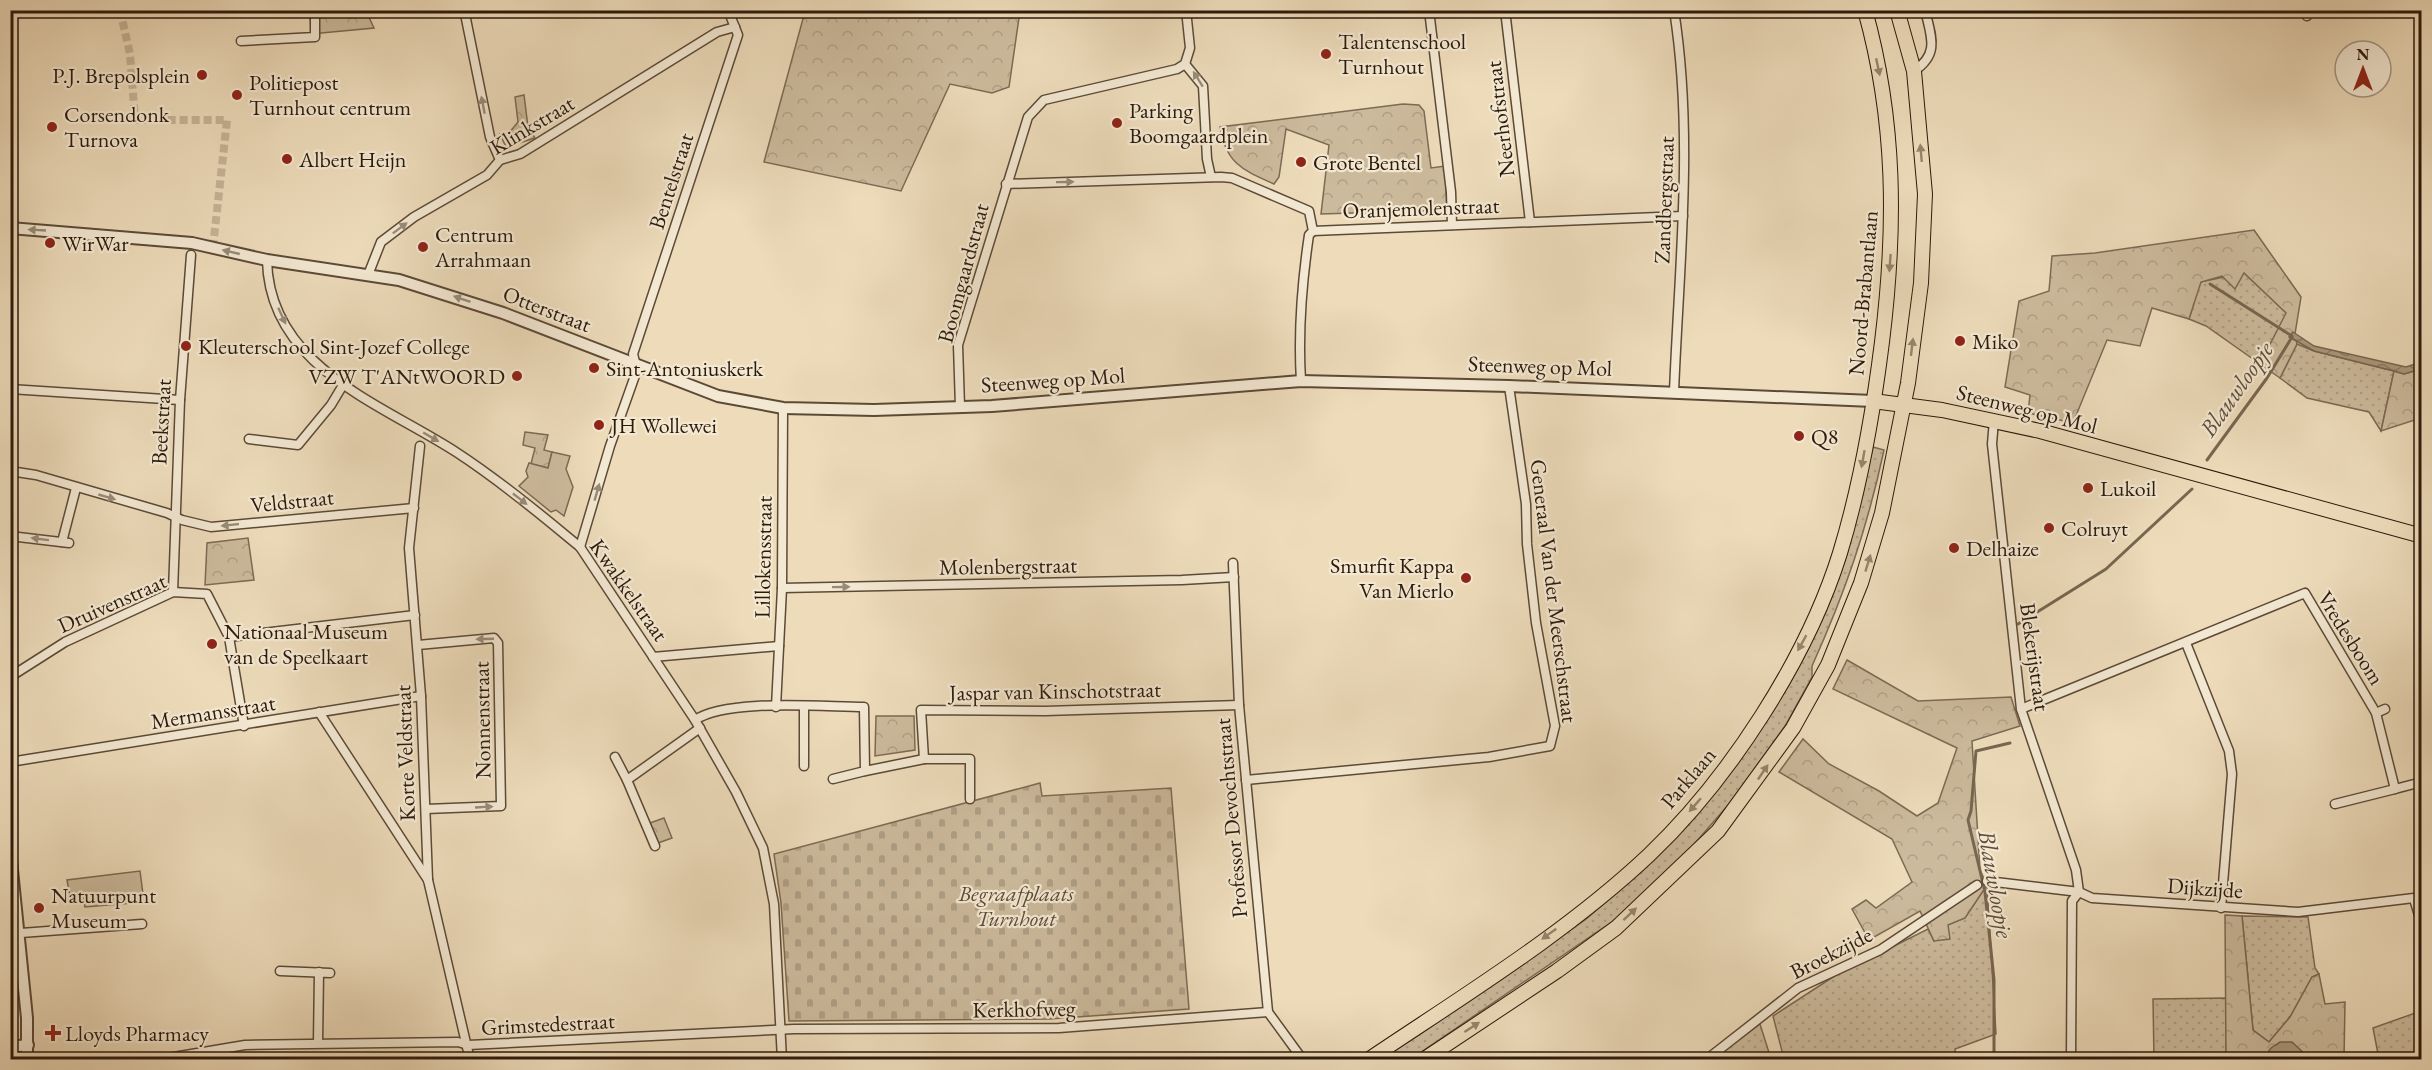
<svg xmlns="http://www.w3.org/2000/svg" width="2432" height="1070" viewBox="0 0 2432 1070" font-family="'EB Garamond',serif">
<defs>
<pattern id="grass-dots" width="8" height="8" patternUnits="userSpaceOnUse" patternTransform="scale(1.5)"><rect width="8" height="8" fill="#ccba9c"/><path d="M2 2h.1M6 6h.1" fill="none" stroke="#af9f85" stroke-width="1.8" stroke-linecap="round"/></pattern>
<pattern id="forest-crowns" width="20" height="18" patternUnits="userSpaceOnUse" patternTransform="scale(1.5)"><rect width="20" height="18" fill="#ccba9c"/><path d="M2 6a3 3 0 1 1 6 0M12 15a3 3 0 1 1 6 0" fill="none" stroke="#af9f85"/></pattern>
<pattern id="cemetery-stones" width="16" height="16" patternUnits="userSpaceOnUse" patternTransform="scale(1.5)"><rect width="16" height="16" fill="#ccba9c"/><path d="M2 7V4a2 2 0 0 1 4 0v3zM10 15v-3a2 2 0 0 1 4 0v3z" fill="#af9f85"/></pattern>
<pattern id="water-waves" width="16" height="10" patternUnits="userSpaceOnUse" patternTransform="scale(1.5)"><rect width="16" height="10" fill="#ab997e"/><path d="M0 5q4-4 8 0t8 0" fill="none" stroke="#8b7c65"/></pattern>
</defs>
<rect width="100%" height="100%" fill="#eddbba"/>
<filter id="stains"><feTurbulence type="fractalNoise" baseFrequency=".00333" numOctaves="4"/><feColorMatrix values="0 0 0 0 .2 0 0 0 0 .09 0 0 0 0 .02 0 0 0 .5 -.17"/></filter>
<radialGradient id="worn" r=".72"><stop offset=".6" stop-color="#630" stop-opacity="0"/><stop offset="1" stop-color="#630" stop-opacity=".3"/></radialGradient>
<g fill="url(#grass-dots)" stroke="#7c6a54" stroke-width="1.5">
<path d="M2244 273 2287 313 2260 364 2206 326 2189 319 2200 282Z"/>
<path d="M2297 344 2314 351 2394 371 2381 431 2369 412 2307 398 2280 378Z"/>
<path d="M1873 447 1884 450C1867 529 1845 593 1812 666V677L1785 726 1729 804 1689 850 1616 919 1411 1059 1380 1060 1585 920 1641 872 1689 824 1730 773 1806 649 1858 507Z"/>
<path d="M1987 885 1996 1034 1955 1049 1956 1059H1784L1773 1016 1836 975 1928 929 1934 941 1947 925 1965 918Z"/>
<path d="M2242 916 2308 917 2315 968 2319 974 2312 977 2290 1017 2269 1042 2253 1030Z"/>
<path d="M2227 998 2226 1059H2154L2153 999Z"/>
<path d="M2421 1011V1059H2379L2373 1028Z"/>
<path d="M1760 1024 1771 1059H1713Z"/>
</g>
<g fill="url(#forest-crowns)" stroke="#7c6a54" stroke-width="1.5">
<path d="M310 11H366L374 28 311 34Z"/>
<path d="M802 11H1020L1009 87 992 93 950 84 901 191 764 162 804 15Z"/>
<path d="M524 95 528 127 535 138 506 147 500 134 509 133 518 122 515 97Z"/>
<path d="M1403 104 1419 105 1424 111 1431 168 1445 166 1447 210 1321 214 1329 145 1286 129 1279 177 1274 184C1243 170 1226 164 1220 127Z"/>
<path d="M2254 230 2301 297 2295 334 2297 344 2280 378 2260 364 2286 313 2244 273 2235 289 2222 276 2201 282 2189 319 2152 308 2140 346 2107 340 2073 423 2028 413 2030 395 2005 387 2019 301 2049 291 2052 256 2095 253Z"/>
<path d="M2421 369V418L2381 431 2394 371 2404 374Z"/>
<path d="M525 432 548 435 544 450 552 452 548 468 531 464 535 448 523 445Z"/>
<path d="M248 538 254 580 205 585 207 543Z"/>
<path d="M1847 660 1918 701 2011 697 2020 726 1972 741 1980 870 1987 885 1965 918 1948 925 1950 939 1934 941 1920 911 1869 940 1852 909 1866 900 1876 908 1912 882 1892 839 1779 772 1803 739 1829 764 1879 791 1917 816 1938 803 1957 748 1833 689Z"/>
<path d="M876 716H914L915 750 875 756Z"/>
<path d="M664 818 672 838 658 843 650 823Z"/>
<path d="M2225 915 2242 916 2253 1030 2269 1042 2290 1017 2312 977 2319 974 2325 1004 2345 1002 2344 1059H2226Z"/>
</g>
<path fill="url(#cemetery-stones)" stroke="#7c6a54" stroke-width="1.5" d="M1040 783 1042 796 1171 788 1189 1009 1049 1019 789 1021 781 903 774 854Z"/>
<g fill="#ccba9c" stroke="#7c6a54" stroke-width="1.5">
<path d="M552 452 570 456 566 469 573 487 564 516 556 510 551 512 519 486 528 477 526 471 529 463 548 468Z"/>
<path d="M140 871 144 902 85 907 83 896 70 897 67 880Z"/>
</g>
<g fill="url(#water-waves)" stroke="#786650" stroke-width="1.5">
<path d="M2293 332 2314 346 2406 367 2421 362V369L2404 374 2394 371 2314 351 2289 337Z"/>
<path d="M2280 1042H2292L2310 1059H2263L2271 1048Z"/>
</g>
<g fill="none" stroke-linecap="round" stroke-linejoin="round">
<g stroke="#786650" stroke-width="3">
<path d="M2210 284 2292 336"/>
<path d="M2207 460 2267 378 2292 337"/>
<path d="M2018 624 2106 569 2192 489"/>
<path d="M1994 1060V980L1985 892 1968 820 1971 811 1976 751 2010 743"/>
</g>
<path stroke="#c6b497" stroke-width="8" stroke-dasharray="8 4" stroke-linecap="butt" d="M120 10 130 54 135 120H227L213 247"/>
<g stroke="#5c4a37" stroke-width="11">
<g id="minor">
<path d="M461 10 465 14 490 137 500 160"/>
<path d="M1429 10 1451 192 1452 225"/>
<path d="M1505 10 1530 222"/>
<path d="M2306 10 2307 16"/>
<path d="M241 41 315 37V10"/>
<path d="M1185 64 1203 86 1207 159 1211 177"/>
<path d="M1914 71C1940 54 1931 36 1925 10"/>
<path d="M1006 184 1221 177 1232 178 1309 211 1313 231"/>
<path d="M1313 231 1683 216"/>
<path d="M267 260C269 367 382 404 456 452 496 478 533 508 569 538L580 547 695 720 736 792 763 848 774 904 782 1060"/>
<path d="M368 275 381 242 414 217 487 175 500 160 520 154 717 32 735 27"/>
<path d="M1301 381C1298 333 1302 282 1309 235L1313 231"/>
<path d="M10 389 180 400"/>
<path d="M1674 392C1679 265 1694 137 1674 10"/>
<path d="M960 407 958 345 1028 117 1044 100 1177 69 1185 64 1190 48 1186 10"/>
<path d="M1994 420 1992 444 2021 709 2076 870 2079 892 2072 901 2071 1060"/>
<path d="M249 439 298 445 331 405 343 385"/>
<path d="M420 446 409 548 421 696 428 880"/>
<path d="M10 471 36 475 167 513 182 520 211 527 414 508"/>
<path d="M10 536 69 543"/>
<path d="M62 542 76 488"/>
<path d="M580 547 610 446 637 370 633 354 738 35 728 10"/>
<path d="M1233 563 1239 705 1268 1012 1303 1060"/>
<path d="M782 588 1182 580 1234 577"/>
<path d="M173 592 180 400 191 255"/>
<path d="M229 637 415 615"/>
<path d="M2186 643 2229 751 2232 774 2221 908"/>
<path d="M418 645 494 638 498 643 501 806 426 809"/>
<path d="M653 657 779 646"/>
<path d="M10 677 65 642 173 592 207 594 229 637 244 726"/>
<path d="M776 707 782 588 783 408"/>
<path d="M2021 709 2305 593 2376 713 2395 789 2414 784"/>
<path d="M319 712 428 880 470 1060"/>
<path d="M2376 713 2385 709"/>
<path d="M695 720C727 698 824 707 864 707L865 771 833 779"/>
<path d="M615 757 627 780"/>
<path d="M924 759H970V799"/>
<path d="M10 762 421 696"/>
<path d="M804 766V707"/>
<path d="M865 771 924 759 921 710 1045 711 1239 705"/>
<path d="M1246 780 1489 757 1550 746 1555 726 1536 623 1527 544 1526 504 1509 386"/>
<path d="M2335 804 2395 789"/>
<path d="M655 846 627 780 700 728"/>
<path d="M1987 881 2079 892 2092 898 2298 912 2422 897"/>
<path d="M2414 899 2422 925"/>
<path d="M21 933 142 924"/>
<path d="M280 971 330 973"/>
<path d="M318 1043 319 972"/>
<path d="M156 1060 245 1045 458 1042 468 1045 794 1029 1059 1028 1268 1012"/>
<path d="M1706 1060 1798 988 1880 950 1977 885"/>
</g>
</g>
<g stroke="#5c4a37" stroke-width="14">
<g id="tertiary">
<path d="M10 228 192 243 267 260 399 280 503 313 718 396 783 408 874 410 992 406 1301 381 1509 386 1873 401"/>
<path d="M10 850 27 1018V1060"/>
<path d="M10 1047 28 1045"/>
</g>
</g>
<g stroke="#2c1a0b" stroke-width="16">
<g id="primary">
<path d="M1873 401 1942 410 2040 431 2422 536"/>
<path d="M1368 1060C1463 996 1565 934 1649 855 1729 779 1807 659 1840 553 1861 484 1873 414 1882 342 1896 228 1896 122 1865 10"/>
<path d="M1423 1060 1557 971 1616 928 1718 831 1793 728 1828 665 1861 583 1882 513 1908 383 1921 283 1925 194 1914 71 1897 10"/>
</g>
</g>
<use href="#minor" stroke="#f3e8d2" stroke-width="8"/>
<use href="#tertiary" stroke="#f3e8d2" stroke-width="10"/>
<use href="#primary" stroke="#eddbba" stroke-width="14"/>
</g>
<defs><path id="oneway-solid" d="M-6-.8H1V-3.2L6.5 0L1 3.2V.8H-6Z" transform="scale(1.5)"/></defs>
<g fill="#96846b">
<use href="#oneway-solid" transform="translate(1878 67) rotate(78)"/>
<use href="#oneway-solid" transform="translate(1921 153) rotate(-95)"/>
<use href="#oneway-solid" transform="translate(1890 263) rotate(94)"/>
<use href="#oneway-solid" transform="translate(1912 347) rotate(-83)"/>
<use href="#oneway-solid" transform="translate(1863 459) rotate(100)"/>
<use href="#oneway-solid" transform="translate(1868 563) rotate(-73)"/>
<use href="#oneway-solid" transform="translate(1802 643) rotate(119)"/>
<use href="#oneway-solid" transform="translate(1763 772) rotate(-56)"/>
<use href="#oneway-solid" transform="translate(1695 805) rotate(131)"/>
<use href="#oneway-solid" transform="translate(1630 914) rotate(-43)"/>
<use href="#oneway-solid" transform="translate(1549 934) rotate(144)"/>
<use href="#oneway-solid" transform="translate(1472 1027) rotate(-33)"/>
</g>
<g fill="#998b78">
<use href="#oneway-solid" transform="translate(1198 79) rotate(-122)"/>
<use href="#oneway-solid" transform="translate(483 105) rotate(-101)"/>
<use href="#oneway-solid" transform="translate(1065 182) rotate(-1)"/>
<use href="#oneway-solid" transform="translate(400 228) rotate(-37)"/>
<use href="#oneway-solid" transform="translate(37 230) rotate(-177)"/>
<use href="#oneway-solid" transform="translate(231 252) rotate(-167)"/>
<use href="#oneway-solid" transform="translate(462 299) rotate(-161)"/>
<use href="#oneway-solid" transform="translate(282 316) rotate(65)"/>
<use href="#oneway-solid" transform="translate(431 437) rotate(30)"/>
<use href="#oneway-solid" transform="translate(597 492) rotate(-74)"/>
<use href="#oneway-solid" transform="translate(107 497) rotate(16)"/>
<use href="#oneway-solid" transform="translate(520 499) rotate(38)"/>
<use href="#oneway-solid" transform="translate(230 525) rotate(174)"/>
<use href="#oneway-solid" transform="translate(40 539) rotate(-173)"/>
<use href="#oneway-solid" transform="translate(841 587) rotate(-1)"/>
<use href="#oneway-solid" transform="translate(485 639) rotate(178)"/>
<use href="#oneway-solid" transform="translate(484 807) rotate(-3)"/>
</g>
<g fill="#8f2418" stroke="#f3e8d2" stroke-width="2">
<circle cx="1326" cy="54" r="6"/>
<circle cx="202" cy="75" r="6"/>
<circle cx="237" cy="95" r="6"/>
<circle cx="1117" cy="123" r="6"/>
<circle cx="52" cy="127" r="6"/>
<circle cx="287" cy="159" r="6"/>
<circle cx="1301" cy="162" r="6"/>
<circle cx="50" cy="243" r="6"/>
<circle cx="423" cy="247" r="6"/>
<circle cx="1960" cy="341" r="6"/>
<circle cx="186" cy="346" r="6"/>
<circle cx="594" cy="368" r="6"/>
<circle cx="517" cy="376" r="6"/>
<circle cx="599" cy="425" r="6"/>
<circle cx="1799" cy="436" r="6"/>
<circle cx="2088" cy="488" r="6"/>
<circle cx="2049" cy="528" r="6"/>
<circle cx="1954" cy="548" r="6"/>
<circle cx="1466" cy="578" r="6"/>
<circle cx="212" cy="644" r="6"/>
<circle cx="39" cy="908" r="6"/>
<path d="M50 1024h6v6h6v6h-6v6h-6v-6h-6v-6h6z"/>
</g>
<g text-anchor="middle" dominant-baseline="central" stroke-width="4.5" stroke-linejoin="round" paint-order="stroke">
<g font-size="22" fill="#2c1a0b" stroke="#f3e8d2" text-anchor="start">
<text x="1338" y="41">Talentenschool<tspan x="1338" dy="25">Turnhout</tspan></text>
<text x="190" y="75" text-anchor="end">P.J. Brepolsplein</text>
<text x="249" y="82">Politiepost<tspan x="249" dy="25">Turnhout centrum</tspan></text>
<text x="1129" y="110">Parking<tspan x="1129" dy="25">Boomgaardplein</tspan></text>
<text x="64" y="114">Corsendonk<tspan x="64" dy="25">Turnova</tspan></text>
<text x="299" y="159">Albert Heijn</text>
<text x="1313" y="162">Grote Bentel</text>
<text x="435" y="234">Centrum<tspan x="435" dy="25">Arrahmaan</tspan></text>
<text x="62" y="243">WirWar</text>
<text x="1972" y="341">Miko</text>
<text x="198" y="346">Kleuterschool Sint-Jozef College</text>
<text x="606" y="368">Sint-Antoniuskerk</text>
<text x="505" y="376" text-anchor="end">VZW T'ANtWOORD</text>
<text x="611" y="425">JH Wollewei</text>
<text x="1811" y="436">Q8</text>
<text x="2100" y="488">Lukoil</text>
<text x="2061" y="528">Colruyt</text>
<text x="1966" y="548">Delhaize</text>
<text x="1454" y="565" text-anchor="end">Smurfit Kappa<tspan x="1454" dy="25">Van Mierlo</tspan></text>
<text x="224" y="631">Nationaal Museum<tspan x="224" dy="25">van de Speelkaart</tspan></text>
<text x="51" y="895">Natuurpunt<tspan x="51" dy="25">Museum</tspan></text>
<text x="65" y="1033">Lloyds Pharmacy</text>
</g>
<g font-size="22" fill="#2c1a0b" stroke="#f3e8d2">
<text transform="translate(1500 119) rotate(-97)">Neerhofstraat</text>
<text transform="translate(532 125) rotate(-31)">Klinkstraat</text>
<text transform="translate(671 181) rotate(-72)">Bentelstraat</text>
<text transform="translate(1664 200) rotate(-88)">Zandbergstraat</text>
<text transform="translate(1421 208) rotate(-2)">Oranjemolenstraat</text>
<text transform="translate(963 273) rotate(-75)">Boomgaardstraat</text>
<text transform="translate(1863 293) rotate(-85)">Noord-Brabantlaan</text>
<text transform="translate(547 309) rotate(21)">Otterstraat</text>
<text transform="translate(1540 366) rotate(2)">Steenweg op Mol</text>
<text transform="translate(1053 380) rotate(-4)">Steenweg op Mol</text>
<text transform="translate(2027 409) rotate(14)">Steenweg op Mol</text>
<text transform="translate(161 422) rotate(-87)">Beekstraat</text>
<text transform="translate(292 501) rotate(-6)">Veldstraat</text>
<text transform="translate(763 557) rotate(-89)">Lillokensstraat</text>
<text transform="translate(1008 566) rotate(-1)">Molenbergstraat</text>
<text transform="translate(629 590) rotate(55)">Kwakkelstraat</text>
<text transform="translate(1554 591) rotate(83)">Generaal Van der Meerschstraat</text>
<text transform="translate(112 603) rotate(-24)">Druivenstraat</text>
<text transform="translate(2351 638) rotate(58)">Vredesboom</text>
<text transform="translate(2035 657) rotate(82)">Blekerijstraat</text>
<text transform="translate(1055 691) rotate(-1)">Jaspar van Kinschotstraat</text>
<text transform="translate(213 712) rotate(-9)">Mermansstraat</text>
<text transform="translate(482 720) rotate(-91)">Nonnenstraat</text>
<text transform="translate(405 753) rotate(-92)">Korte Veldstraat</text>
<text transform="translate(1688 778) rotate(-50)">Parklaan</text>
<text transform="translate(1231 818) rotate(-95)">Professor Devochtstraat</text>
<text transform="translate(2205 888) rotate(4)">Dijkzijde</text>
<text transform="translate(1831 953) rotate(-27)">Broekzijde</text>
<text transform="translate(1024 1009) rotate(-1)">Kerkhofweg</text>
<text transform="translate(548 1024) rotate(-3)">Grimstedestraat</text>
</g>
<g font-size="22" font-style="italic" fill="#5c4a36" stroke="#f3e8d2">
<text x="1016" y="893">Begraafplaats<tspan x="1016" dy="25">Turnhout</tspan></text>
</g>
<g font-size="24" font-style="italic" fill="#5f4d39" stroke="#f3e8d2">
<text transform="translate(2236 389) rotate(-55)">Blauwloopje</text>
<text transform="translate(1996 884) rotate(80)">Blauwloopje</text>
</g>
</g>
<rect width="2432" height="1070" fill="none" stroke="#eddbba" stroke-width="36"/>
<rect x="12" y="12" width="2408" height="1046" fill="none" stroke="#2c1a0b" stroke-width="3"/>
<rect x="18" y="18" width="2396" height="1034" fill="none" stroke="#2c1a0b" stroke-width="1.5"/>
<g transform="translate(2363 69)"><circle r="28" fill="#f3e8d2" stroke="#a39682" stroke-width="1.5"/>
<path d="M0-4.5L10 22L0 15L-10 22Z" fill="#8f2418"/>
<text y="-9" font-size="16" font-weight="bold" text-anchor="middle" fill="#2c1a0b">N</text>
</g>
<rect width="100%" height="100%" filter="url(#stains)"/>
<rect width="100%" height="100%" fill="url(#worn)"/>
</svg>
